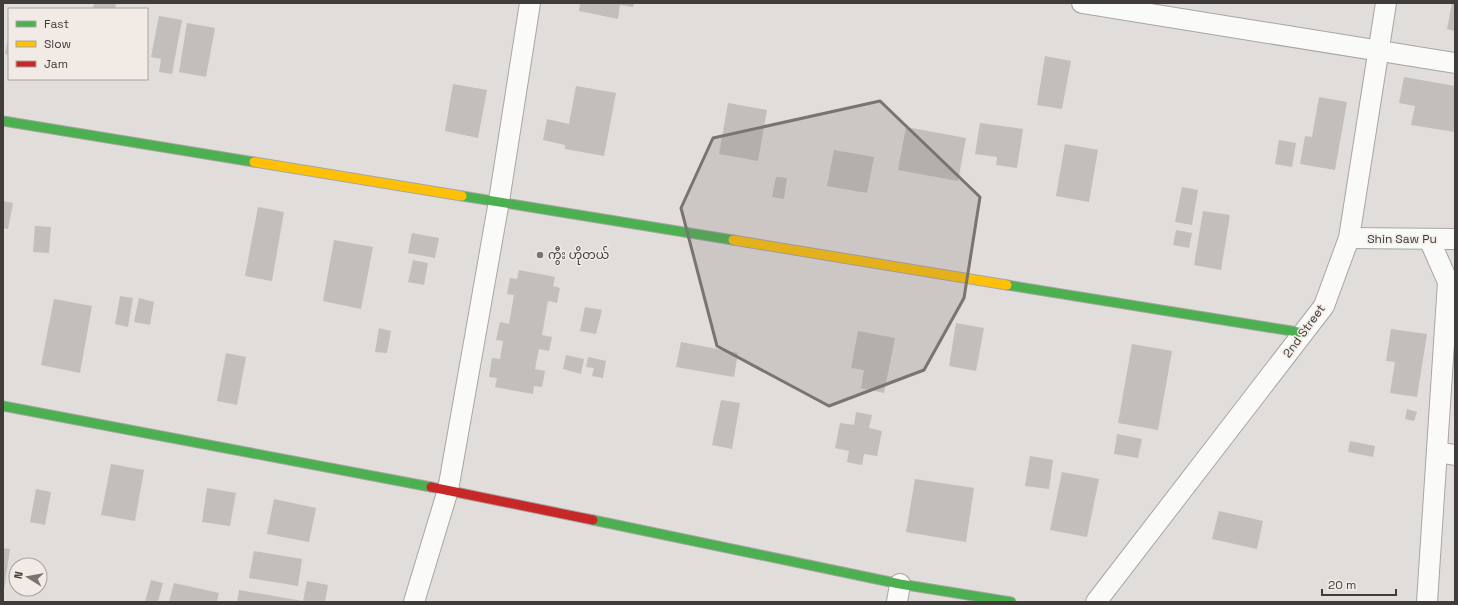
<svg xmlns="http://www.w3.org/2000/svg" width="1458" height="605" viewBox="0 0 1458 605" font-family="'Space Grotesk','Noto Sans Myanmar',sans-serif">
<rect width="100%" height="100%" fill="#e1ddda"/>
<g fill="#c1bebb">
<path d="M94 3H116L115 9H93Z"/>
<path d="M580 3H634L633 7 620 5 618 19 579 11Z"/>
<path d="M1452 3H1455V31L1447 29Z"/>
<path d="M159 16 182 20 172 74 159 72 161 59 151 57Z"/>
<path d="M187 23 215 28 206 77 179 72Z"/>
<path d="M8 39H9V55L5 54Z"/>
<path d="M1045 56 1071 61 1062 109 1037 105Z"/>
<path d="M1404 77 1455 86V132L1411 125 1415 106 1399 103Z"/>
<path d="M453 84 487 90 478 138 445 131Z"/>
<path d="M576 86 616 93 604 156 565 149V145L543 140 547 119 569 124Z"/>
<path d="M1319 97 1347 102 1335 170 1300 164 1305 136 1312 137Z"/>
<path d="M728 103 767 110 758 161 719 154Z"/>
<path d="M980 123 1023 129 1017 168 996 165 997 157 975 154Z"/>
<path d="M906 127 966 138 958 181 898 170Z"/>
<path d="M1279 140 1296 143 1292 167 1275 164Z"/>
<path d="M1065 144 1098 150 1089 202 1056 196Z"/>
<path d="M834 150 874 157 867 193 827 186Z"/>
<path d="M776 177 787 178 784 199 772 197Z"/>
<path d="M1182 187 1198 190 1192 225 1175 222Z"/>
<path d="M3 201 13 203 8 229 3 228Z"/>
<path d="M258 207 284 212 272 281 245 276Z"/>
<path d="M1203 211 1230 215 1221 270 1194 265Z"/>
<path d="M35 226 51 227 49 253 33 252Z"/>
<path d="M1176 230 1192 233 1189 248 1173 245Z"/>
<path d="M412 233 439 238 435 258 408 253Z"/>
<path d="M334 240 373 247 361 309 323 301Z"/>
<path d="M413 260 428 263 424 285 408 282Z"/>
<path d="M519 270 555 277 553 286 560 288 557 303 548 301 542 335 552 337 549 351 539 349 535 369 545 371 542 387 534 386 533 394 495 387 497 378 489 377 492 358 500 359 503 341 496 340 500 322 509 324 514 295 507 294 510 278 517 279Z"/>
<path d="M120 296 133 298 128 327 115 324Z"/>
<path d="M139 298 154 302 150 325 134 322Z"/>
<path d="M54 299 92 306 80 373 41 365Z"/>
<path d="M585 307 602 310 596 334 580 331Z"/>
<path d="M956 323 984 328 976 371 949 366Z"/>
<path d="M379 328 391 331 387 353 375 352Z"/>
<path d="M1391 329 1427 334 1417 397 1390 393 1395 362 1386 361Z"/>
<path d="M858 331 895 338 884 393 861 388 864 370 851 368Z"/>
<path d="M681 342 738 353 734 377 676 367Z"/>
<path d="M1132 344 1172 351 1158 430 1118 423Z"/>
<path d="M226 353 246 357 237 405 217 401Z"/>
<path d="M566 355 584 359 581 374 563 369Z"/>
<path d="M588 357 606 361 603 378 592 376 594 368 586 367Z"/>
<path d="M721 400 740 403 732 449 712 445Z"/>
<path d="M1407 409 1417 412 1414 421 1405 419Z"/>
<path d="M856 412 872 415 869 428 882 431 877 456 864 454 862 465 847 462 849 451 835 448 840 423 854 425Z"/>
<path d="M1117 434 1142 439 1138 458 1114 454Z"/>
<path d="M1350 441 1375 446 1373 457 1348 452Z"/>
<path d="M1030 456 1053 460 1049 489 1025 486Z"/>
<path d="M111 464 144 470 135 521 101 515Z"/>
<path d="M1062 472 1099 479 1087 537 1050 530Z"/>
<path d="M915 479 974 488 966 542 906 532Z"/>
<path d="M207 488 236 493 230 526 202 522Z"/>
<path d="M36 489 51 492 45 525 30 522Z"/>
<path d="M274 499 316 508 309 542 267 534Z"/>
<path d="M1219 511 1263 521 1257 549 1212 539Z"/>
<path d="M3 548 10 549 4 590H3Z"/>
<path d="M254 551 302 559 298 586 249 578Z"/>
<path d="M151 580 163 583 158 602H145Z"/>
<path d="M307 581 328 585 325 602H237L239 590 303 601Z"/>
<path d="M174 583 219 593 217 602H169Z"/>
</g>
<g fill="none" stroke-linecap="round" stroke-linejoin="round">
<g stroke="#a8a5a3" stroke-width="22">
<g id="street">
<path d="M1082 3 1455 63"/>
<path d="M1349 238 1455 239"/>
<path d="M1437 452 1455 455"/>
<path d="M414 602 448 490 499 201 530 3"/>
<path d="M897 602 900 584"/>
<path d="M1096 602 1324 306 1349 238 1386 3"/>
<path d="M1427 602 1448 282 1429 239"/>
</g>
</g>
<g stroke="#a8a5a3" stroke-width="11">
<g id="fast">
<path d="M3 121 254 162"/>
<path d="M462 196 733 240"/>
<path d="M1007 285 1304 333"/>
<path d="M3 406 431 487"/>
<path d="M593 520 900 584 1011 602"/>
</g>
</g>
<g stroke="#a8a5a3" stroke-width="11">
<g id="slow">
<path d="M254 162 462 196"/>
<path d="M733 240 1007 285"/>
</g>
</g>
<g stroke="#a8a5a3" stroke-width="11">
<path id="jam" d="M431 487 593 520"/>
</g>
<use href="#street" stroke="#fafaf9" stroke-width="20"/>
<use href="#fast" stroke="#4caf50" stroke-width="9"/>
<use href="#slow" stroke="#ffc107" stroke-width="9"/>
<use href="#jam" stroke="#c62828" stroke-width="9"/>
</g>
<path fill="#787471" fill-opacity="0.2" stroke="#787471" stroke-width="3" stroke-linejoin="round" d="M880 101 980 197 964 298 924 370 829 406 717 346 681 208 713 138Z"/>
<circle fill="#787471" stroke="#f2eae4" stroke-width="1.5" cx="540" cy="255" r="4"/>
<g text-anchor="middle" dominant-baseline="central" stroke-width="3" stroke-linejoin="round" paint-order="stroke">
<g font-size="12" fill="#3f3c39" stroke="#f2eae4">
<text x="1402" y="239">Shin Saw Pu</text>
<text transform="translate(1304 331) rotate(-54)">2nd Street</text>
</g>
<g font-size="12" fill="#3f3c39" stroke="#f2eae4" text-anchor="start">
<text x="548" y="255">ကွီး ဟိုတယ်</text>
</g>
</g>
<rect width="1458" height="605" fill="none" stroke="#3f3c39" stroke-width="8"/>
<rect x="8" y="8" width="140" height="72" fill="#f2eae4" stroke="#aaa4a0"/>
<rect x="16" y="21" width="20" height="6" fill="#4caf50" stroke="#aaa4a0"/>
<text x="44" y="28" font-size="12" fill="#3f3c39">Fast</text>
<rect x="16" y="41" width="20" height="6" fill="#ffc107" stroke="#aaa4a0"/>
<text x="44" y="48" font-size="12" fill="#3f3c39">Slow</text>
<rect x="16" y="61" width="20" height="6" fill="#c62828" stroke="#aaa4a0"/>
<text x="44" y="68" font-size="12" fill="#3f3c39">Jam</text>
<g transform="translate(28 577) rotate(281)"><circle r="19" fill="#f2eae4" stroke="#aaa4a0"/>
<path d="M0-3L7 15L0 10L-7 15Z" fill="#787471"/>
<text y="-6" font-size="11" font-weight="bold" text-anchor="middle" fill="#3f3c39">N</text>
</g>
<path d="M1322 589v6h74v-6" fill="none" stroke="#3f3c39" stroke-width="2"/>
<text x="1328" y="589" font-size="12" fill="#3f3c39" stroke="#f2eae4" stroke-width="3" paint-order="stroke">20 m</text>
</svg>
